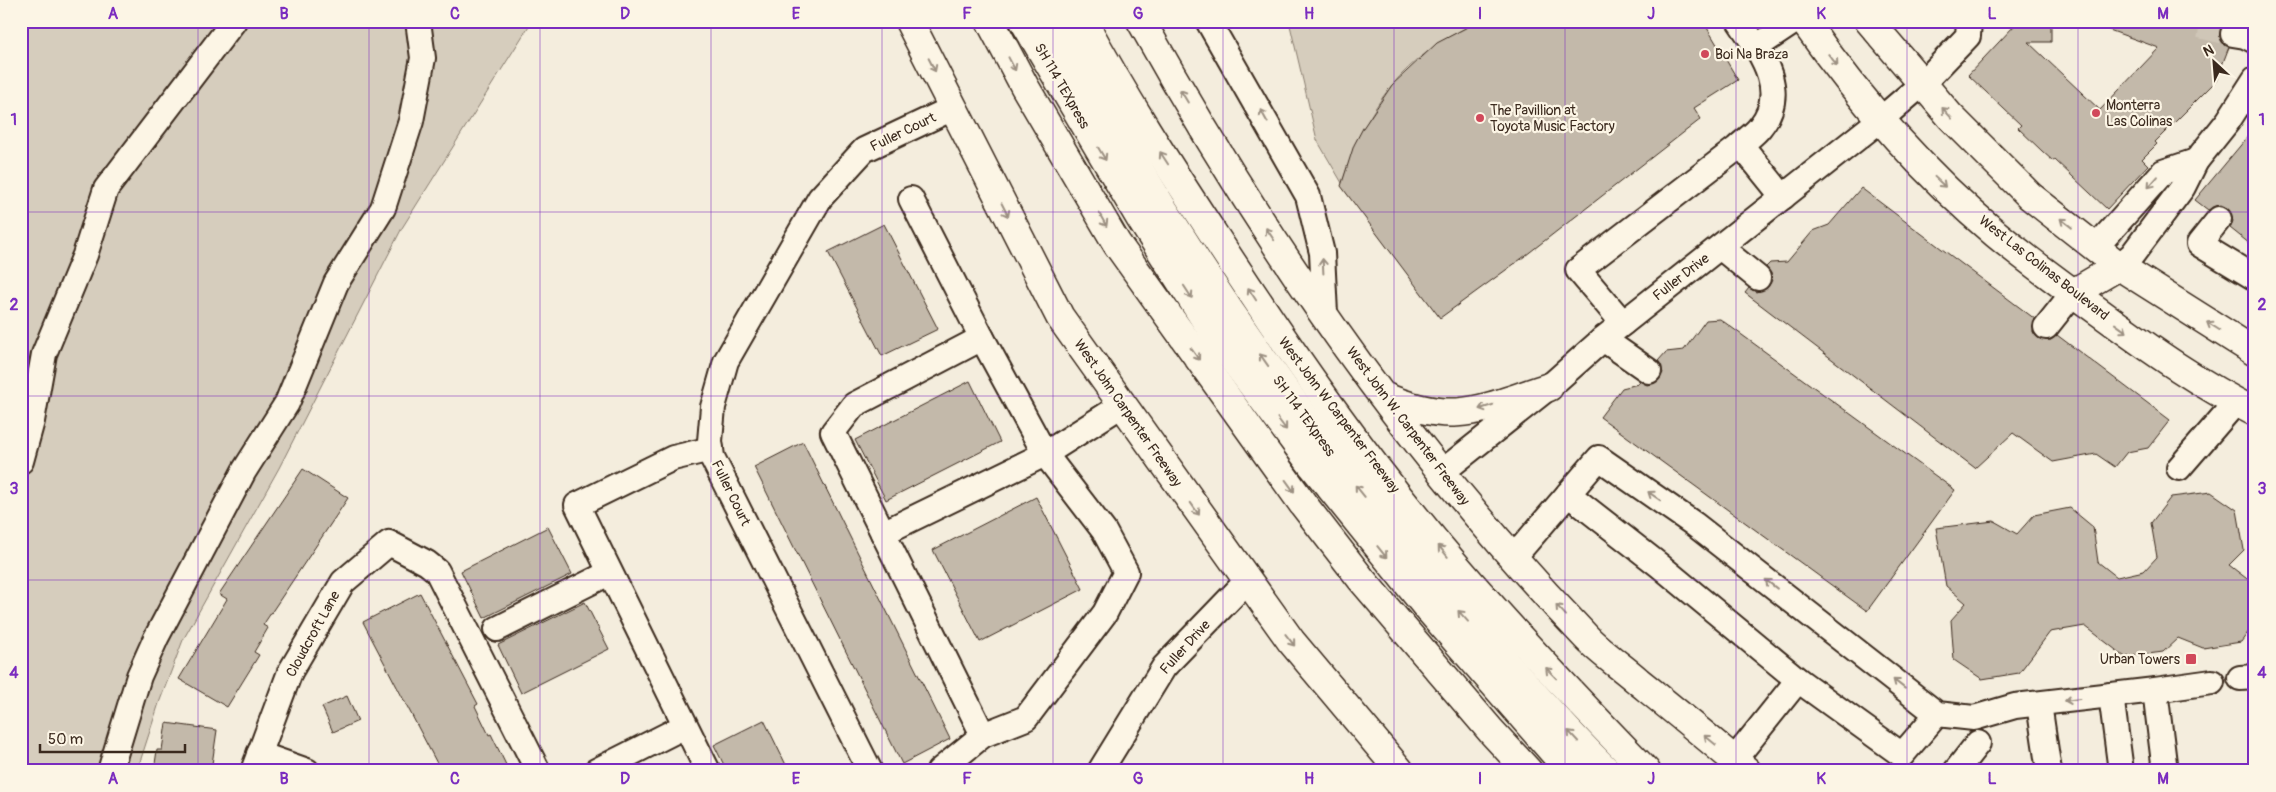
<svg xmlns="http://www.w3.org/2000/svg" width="2276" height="792" viewBox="0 0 2276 792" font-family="Pangolin,sans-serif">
<rect width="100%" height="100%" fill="#f4eddd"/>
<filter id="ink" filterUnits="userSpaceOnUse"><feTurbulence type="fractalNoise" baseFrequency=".02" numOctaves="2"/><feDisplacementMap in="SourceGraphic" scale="10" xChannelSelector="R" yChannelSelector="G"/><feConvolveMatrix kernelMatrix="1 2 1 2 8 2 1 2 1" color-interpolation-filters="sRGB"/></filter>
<g filter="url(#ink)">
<g fill="#d6cdbd" stroke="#887c6e">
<path d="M21 21H532L402 228 279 468 183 640 159 703 137 771H21Z"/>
<path d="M1479 21C1402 58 1368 103 1342 183L1317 140 1289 21Z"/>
</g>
<g fill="#c3b9aa" stroke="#3b2a1e">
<path d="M1479 21H1703L1738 80 1694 108 1701 119 1521 259 1440 318 1341 186 1354 145 1363 128 1392 85 1437 43Z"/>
<path d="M2014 21H2051V42H2028L2100 110 2159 48 2090 23V21H2228L2222 26 2219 32 2220 39 2229 47 2216 81 2155 142 2157 144 2142 159 2148 165 2107 209 2055 160 2053 161 2042 151 2018 128 2021 125 1968 75 2014 26Z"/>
<path d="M2255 128V248L2230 228 2233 221 2228 209 2221 205 2208 210 2195 200Z"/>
<path d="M1861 188 2035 319 2033 332 2038 338 2051 340 2057 335 2170 420 2148 448 2127 452 2115 467 2096 454 2053 462 2013 433 1975 468 1745 293 1749 288 1756 292 1768 287 1772 280 1771 273 1766 267 1770 263 1787 262 1813 231 1829 225Z"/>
<path d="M884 224 938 329 882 356 828 252Z"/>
<path d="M1720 319 1955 490 1867 611 1600 417 1622 388 1638 384 1640 381 1647 385 1655 383 1663 373 1658 361 1666 352 1684 350 1706 320Z"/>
<path d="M970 381 1000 442 886 500 855 440Z"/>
<path d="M803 442 950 739 902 764 754 467Z"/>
<path d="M303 469 348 498 263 625 268 628 254 652 259 655 227 707 179 679 227 599 219 594Z"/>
<path d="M2211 492 2237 510 2244 550 2229 565 2255 585V623L2241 642 2203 648 2178 638 2163 652 2125 657 2085 626 2050 632 2019 673 1982 679 1954 660 1951 620 1966 603 1946 586 1936 528 1994 521 2017 534 2034 515 2070 508 2093 527 2098 562 2117 577 2144 571 2157 557 2151 523 2171 497Z"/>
<path d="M1036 497 1083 589 980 642 933 550Z"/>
<path d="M548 527 572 574 484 618 461 571Z"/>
<path d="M420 593 478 704 475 706 489 735 491 734 509 771H441L363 622Z"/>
<path d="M585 602 609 649 521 693 498 645Z"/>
<path d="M347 696 358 721 333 732 322 707Z"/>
<path d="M764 720 789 771H727L714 745Z"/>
<path d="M166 723 217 730 211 771H154L157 750H162Z"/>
</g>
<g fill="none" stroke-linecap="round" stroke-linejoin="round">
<path stroke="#cfc6b7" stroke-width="24" stroke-dasharray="24 12" stroke-linecap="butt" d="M2200 26 2233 34"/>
<g stroke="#3b2a1e" stroke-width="28">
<g id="minor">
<path d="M1208 21 1308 196 1322 253 1325 314"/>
<path d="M2233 34 2245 36 2255 41"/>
<path d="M1756 47 1795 21"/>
<path d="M1741 145 1783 197"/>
<path d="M911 199 982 338 1045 454 1122 405"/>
<path d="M2219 219 2199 244 2255 278"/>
<path d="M1720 247 1758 278"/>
<path d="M2096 247 2163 172 2196 161"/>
<path d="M2119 266 2132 255 2183 187 2196 161 2228 121 2255 79"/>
<path d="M1623 323 1578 270 1737 148C1744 141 1754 135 1760 127 1790 91 1760 52 1739 21"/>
<path d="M2046 327 2073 293"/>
<path d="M982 338 854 405 833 432 983 735"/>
<path d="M1603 339 1649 371"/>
<path d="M21 461 32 421 44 354 85 255 106 189 234 21"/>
<path d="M2179 468 2236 402"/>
<path d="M1442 472 1549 387 1603 339 1880 120 1922 84 1968 36 1969 21"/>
<path d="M1568 494 1659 565 1798 680 1902 755 1937 714"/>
<path d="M883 533 1045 454 1104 531 1126 572 1105 613 1026 718 983 735 939 771"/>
<path d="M1514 557 1599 458 1694 524 1937 714 1974 718 2015 706 2155 690"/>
<path d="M497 629 609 573"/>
<path d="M2240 678 2255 677"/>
<path d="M2111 695 2121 771"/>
<path d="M2039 704 2049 771"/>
<path d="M259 754 307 771"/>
<path d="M1734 760 1798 680"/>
<path d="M110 771 139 676 156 638 244 471 287 403 336 283 383 208 411 121 423 58 418 21"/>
<path d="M253 771 290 672 343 582 389 543 427 563 437 571 538 771"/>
<path d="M596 771 685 726"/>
<path d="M708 771 577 505 673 458 711 449"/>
<path d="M870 771 712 457 710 441 713 407 726 361 820 198 864 150 953 108"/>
<path d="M1100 771 1164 667 1246 582"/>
<path d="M1956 771 1978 743"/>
<path d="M2165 771 2155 690 2212 682"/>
</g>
</g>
<g stroke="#3b2a1e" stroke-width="31">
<g id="major">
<path d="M909 21 1060 317 1291 641 1400 771"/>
<path d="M1141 21C1263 240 1412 456 1586 637 1601 653 1621 666 1638 681 1675 711 1711 740 1747 771"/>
<path d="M1804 21C1859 99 1923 173 1996 234 2030 262 2066 288 2102 314 2151 350 2201 385 2255 412"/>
<path d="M1869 21 1950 116 2030 196 2119 266 2255 352"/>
<path d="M2073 293 2119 266"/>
<path d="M1383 396C1454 427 1481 409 1549 387"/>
</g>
</g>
<g stroke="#3b2a1e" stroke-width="31">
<g id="highway">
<path d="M990 21 1025 87 1117 244 1303 504 1362 580 1491 731 1528 771"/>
<path d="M1024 21 1140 218 1215 335 1313 466 1426 606 1570 771"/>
<path d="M1054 21C1178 251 1329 467 1504 661 1538 698 1571 736 1607 771"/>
<path d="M1083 21C1123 95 1168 165 1214 235 1288 349 1367 463 1456 566 1517 637 1581 704 1646 771"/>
</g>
</g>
<use href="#minor" stroke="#fcf5e5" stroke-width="24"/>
<use href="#major" stroke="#fcf5e5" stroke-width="28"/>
<use href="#highway" stroke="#fcf5e5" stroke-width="28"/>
</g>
<defs><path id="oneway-shaft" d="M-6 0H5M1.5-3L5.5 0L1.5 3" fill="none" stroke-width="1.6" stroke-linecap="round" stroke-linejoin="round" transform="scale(1.25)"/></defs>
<g stroke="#9c9082">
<use href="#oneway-shaft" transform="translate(1833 60) rotate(51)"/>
<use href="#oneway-shaft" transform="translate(1012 64) rotate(62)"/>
<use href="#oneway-shaft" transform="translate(932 65) rotate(63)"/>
<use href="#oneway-shaft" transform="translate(1184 96) rotate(-121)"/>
<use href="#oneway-shaft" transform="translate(1947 113) rotate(-132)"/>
<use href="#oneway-shaft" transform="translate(1264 116) rotate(-119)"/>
<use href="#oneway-shaft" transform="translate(1102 154) rotate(59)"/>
<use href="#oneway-shaft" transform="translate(1164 158) rotate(-123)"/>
<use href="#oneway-shaft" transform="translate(1940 182) rotate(43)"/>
<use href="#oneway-shaft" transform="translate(2153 182) rotate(131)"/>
<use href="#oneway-shaft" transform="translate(1005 210) rotate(63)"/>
<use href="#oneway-shaft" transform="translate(1103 220) rotate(60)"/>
<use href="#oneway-shaft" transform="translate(2066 223) rotate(-142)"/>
<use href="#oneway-shaft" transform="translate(1270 234) rotate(-124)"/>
<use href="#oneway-shaft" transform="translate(1323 266) rotate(-93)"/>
<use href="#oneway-shaft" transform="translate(1188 292) rotate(57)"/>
<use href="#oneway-shaft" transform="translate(1252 294) rotate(-123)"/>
<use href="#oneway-shaft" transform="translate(2213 326) rotate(-148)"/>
<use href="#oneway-shaft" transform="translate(2121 328) rotate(36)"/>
<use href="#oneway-shaft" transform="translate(1195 354) rotate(54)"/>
<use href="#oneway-shaft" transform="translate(1264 360) rotate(-125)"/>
<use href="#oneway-shaft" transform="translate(1486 407) rotate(162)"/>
<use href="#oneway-shaft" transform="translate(1282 424) rotate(53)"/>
<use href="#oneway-shaft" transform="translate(1290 486) rotate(54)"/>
<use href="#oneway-shaft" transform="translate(1360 491) rotate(-129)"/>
<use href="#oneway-shaft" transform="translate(1654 496) rotate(-145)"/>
<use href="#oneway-shaft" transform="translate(1195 509) rotate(55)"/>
<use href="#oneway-shaft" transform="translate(1443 551) rotate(-129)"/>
<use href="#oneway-shaft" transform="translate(1382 552) rotate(51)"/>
<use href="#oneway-shaft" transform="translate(1771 584) rotate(-142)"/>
<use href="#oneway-shaft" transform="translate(1561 610) rotate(-132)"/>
<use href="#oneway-shaft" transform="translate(1463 616) rotate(-132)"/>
<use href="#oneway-shaft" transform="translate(1290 640) rotate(52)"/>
<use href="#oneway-shaft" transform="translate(1551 673) rotate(-134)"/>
<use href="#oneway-shaft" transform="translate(1899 684) rotate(-142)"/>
<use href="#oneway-shaft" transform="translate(2072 700) rotate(173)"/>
<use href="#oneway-shaft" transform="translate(1573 736) rotate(-133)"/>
<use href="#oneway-shaft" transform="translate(1710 740) rotate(-141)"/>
</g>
</g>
<path fill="none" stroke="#7b2cbf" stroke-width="1" stroke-opacity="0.55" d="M198 21V771M369 21V771M540 21V771M711 21V771M882 21V771M1053 21V771M1223 21V771M1394 21V771M1565 21V771M1736 21V771M1907 21V771M2078 21V771M21 212H2255M21 396H2255M21 580H2255"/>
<g fill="#d1495b" stroke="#fcf5e5" stroke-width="2">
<circle cx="1705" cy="54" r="5"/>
<circle cx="2096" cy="113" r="5"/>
<circle cx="1480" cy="118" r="5"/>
<rect x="2185" y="653" width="12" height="12" rx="2.5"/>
</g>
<g text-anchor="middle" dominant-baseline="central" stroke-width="4.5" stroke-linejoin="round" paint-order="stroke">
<g font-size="14" fill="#3b2a1e" stroke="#fcf5e5" text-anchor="start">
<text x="1715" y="54">Boi Na Braza</text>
<text x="2106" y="105">Monterra<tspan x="2106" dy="16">Las Colinas</tspan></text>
<text x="1490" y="110">The Pavillion at<tspan x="1490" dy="16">Toyota Music Factory</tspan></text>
<text x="2180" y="659" text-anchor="end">Urban Towers</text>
</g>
<g font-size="14" fill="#3b2a1e" stroke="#fcf5e5">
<text transform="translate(1062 86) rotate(60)">SH 114 TEXpress</text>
<text transform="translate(903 132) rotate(-26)">Fuller Court</text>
<text transform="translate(2044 268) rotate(38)">West Las Colinas Boulevard</text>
<text transform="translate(1681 277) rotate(-38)">Fuller Drive</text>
<text transform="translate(1128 413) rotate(55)">West John Carpenter Freeway</text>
<text transform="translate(1339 415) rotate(53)">West John W Carpenter Freeway</text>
<text transform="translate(1304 416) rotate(54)">SH 114 TEXpress</text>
<text transform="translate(1408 426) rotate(53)">West John W. Carpenter Freeway</text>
<text transform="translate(731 493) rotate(64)">Fuller Court</text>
<text transform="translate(313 634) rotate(-61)">Cloudcroft Lane</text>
<text transform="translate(1185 647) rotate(-48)">Fuller Drive</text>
</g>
</g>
<rect width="2276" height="792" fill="none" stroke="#fcf5e5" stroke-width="55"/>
<g transform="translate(2214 62) rotate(334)" stroke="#fcf5e5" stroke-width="4" paint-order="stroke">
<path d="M0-4L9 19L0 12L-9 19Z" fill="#3b2a1e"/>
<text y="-8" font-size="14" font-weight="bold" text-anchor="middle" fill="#3b2a1e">N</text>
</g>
<path d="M40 744v8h145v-8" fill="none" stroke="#3b2a1e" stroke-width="2.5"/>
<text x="48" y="744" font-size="15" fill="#3b2a1e" stroke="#fcf5e5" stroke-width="4" paint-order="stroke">50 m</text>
<rect x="28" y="28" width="2220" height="736" fill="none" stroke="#7b2cbf" stroke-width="2"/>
<g font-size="16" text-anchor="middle" font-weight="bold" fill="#7b2cbf">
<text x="113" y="19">A</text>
<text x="284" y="19">B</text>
<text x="455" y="19">C</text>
<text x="625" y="19">D</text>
<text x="796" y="19">E</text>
<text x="967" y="19">F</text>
<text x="1138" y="19">G</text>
<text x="1309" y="19">H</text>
<text x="1480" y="19">I</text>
<text x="1651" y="19">J</text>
<text x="1821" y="19">K</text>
<text x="1992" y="19">L</text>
<text x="2163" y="19">M</text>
<text x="14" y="125">1</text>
<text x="2262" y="125">1</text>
<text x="14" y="310">2</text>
<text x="2262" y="310">2</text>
<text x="14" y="494">3</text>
<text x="2262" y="494">3</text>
<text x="14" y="678">4</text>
<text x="2262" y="678">4</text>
<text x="113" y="784">A</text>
<text x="284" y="784">B</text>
<text x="455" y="784">C</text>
<text x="625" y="784">D</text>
<text x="796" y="784">E</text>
<text x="967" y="784">F</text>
<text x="1138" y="784">G</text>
<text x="1309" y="784">H</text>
<text x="1480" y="784">I</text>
<text x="1651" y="784">J</text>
<text x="1821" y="784">K</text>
<text x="1992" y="784">L</text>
<text x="2163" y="784">M</text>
</g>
</svg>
